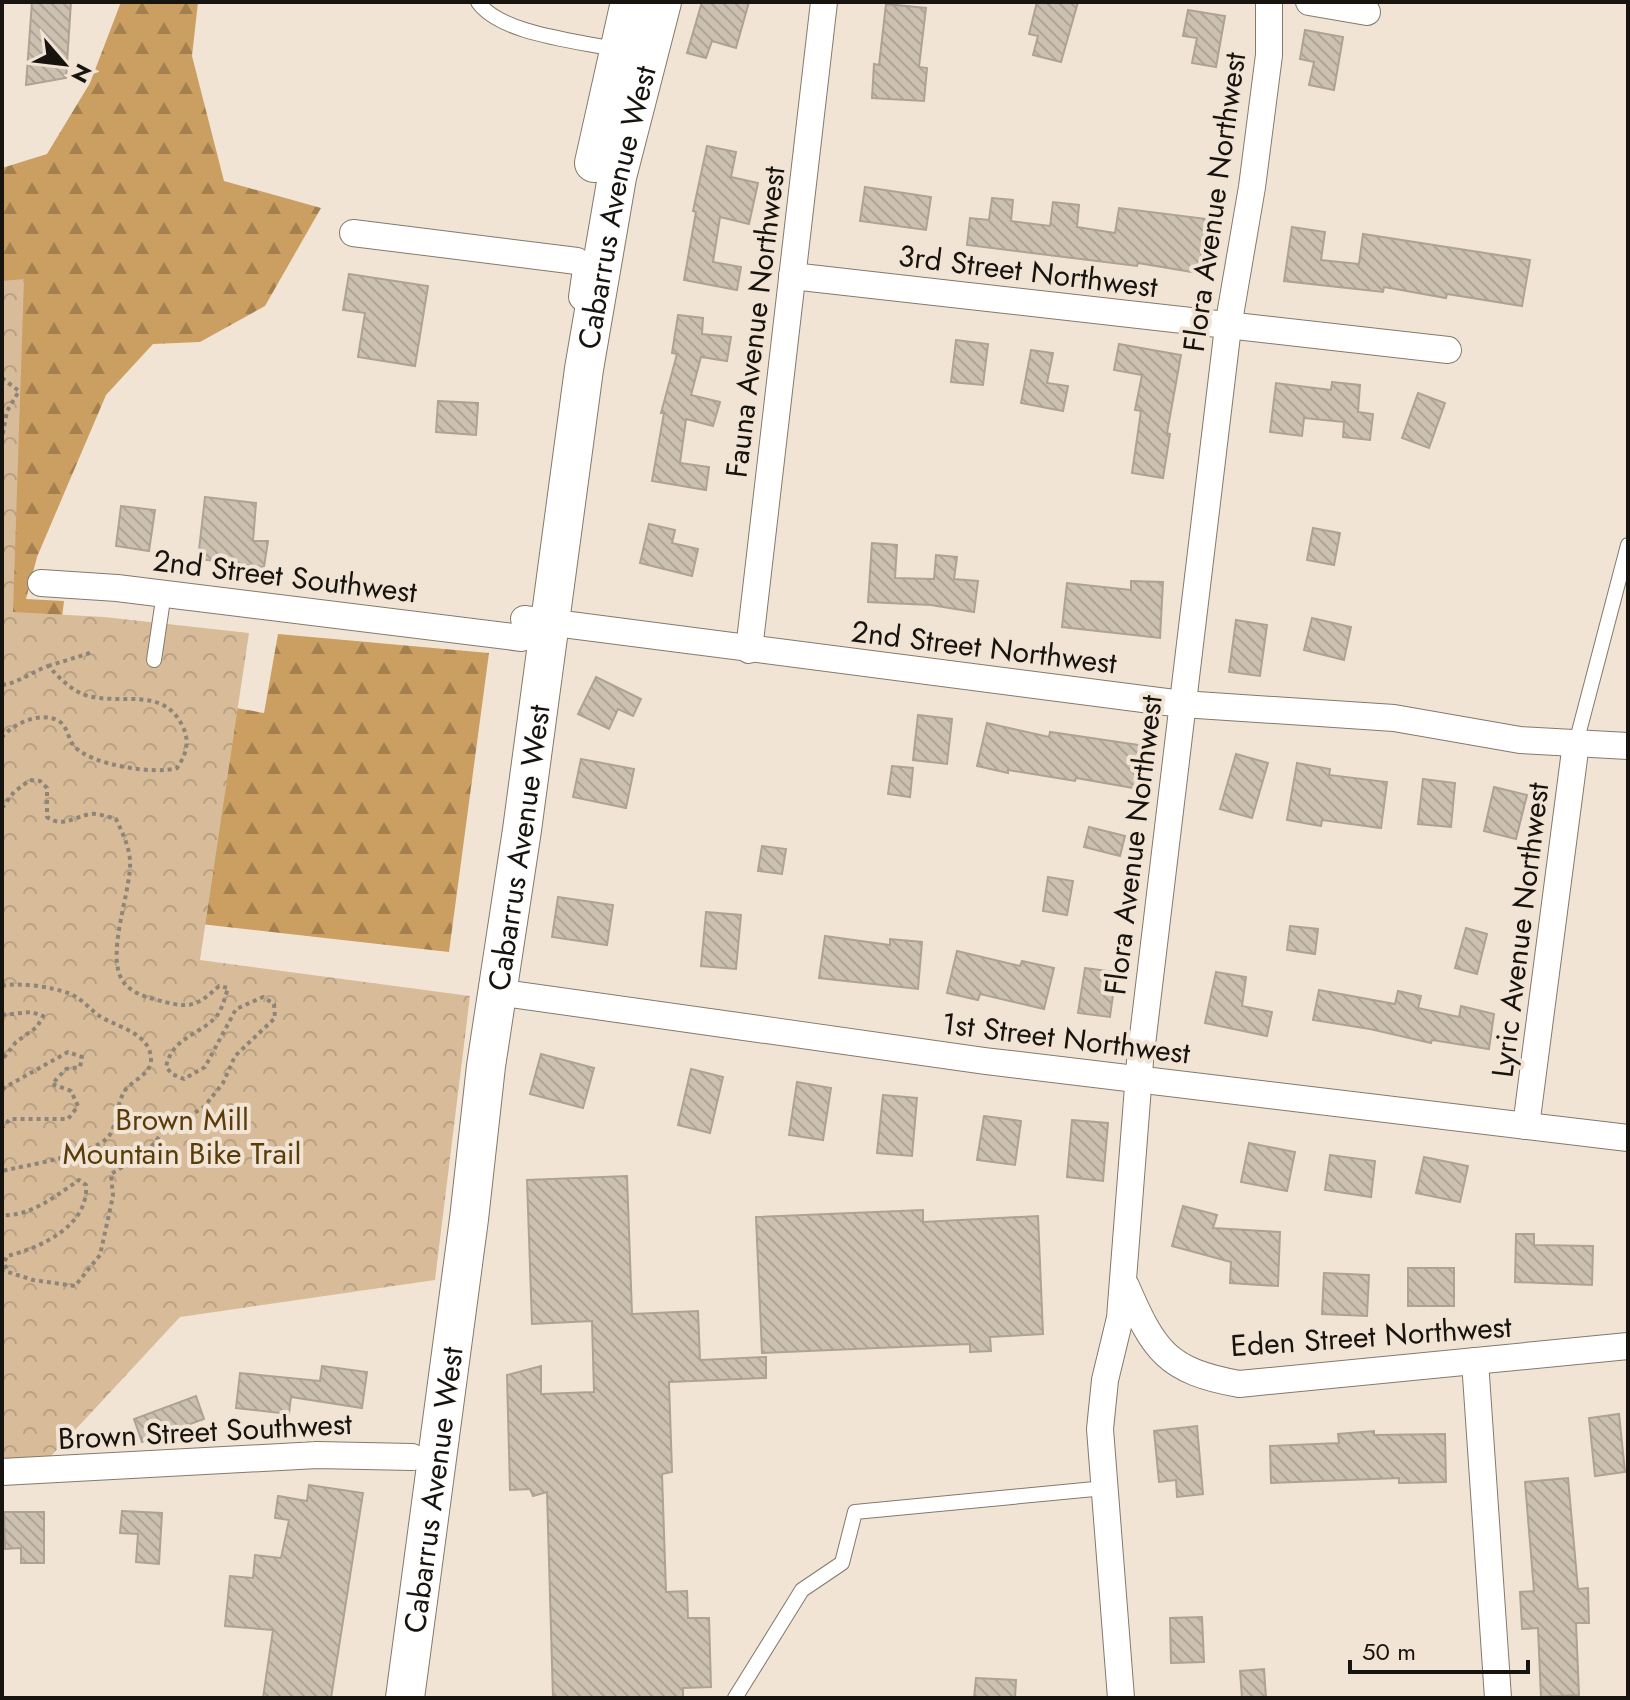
<svg xmlns="http://www.w3.org/2000/svg" width="1630" height="1700" viewBox="0 0 1630 1700" font-family="Jost,sans-serif">
<defs>
<pattern id="forest-firs" width="22" height="20" patternUnits="userSpaceOnUse" patternTransform="scale(2)"><rect width="22" height="20" fill="#cb9e61"/><path d="M5 1l3.5 6h-7zM16 11l3.5 6h-7z" fill="#a4804e"/></pattern>
<pattern id="park-crowns" width="20" height="18" patternUnits="userSpaceOnUse" patternTransform="scale(2)"><rect width="20" height="18" fill="#d8bc99"/><path d="M2 6a3 3 0 1 1 6 0M12 15a3 3 0 1 1 6 0" fill="none" stroke="#b9a183"/></pattern>
<pattern id="building-back-hatch" width="6" height="6" patternUnits="userSpaceOnUse" patternTransform="scale(2)"><rect width="6" height="6" fill="#ccc1b1"/><path d="M-1 5l2 2M0 0l6 6M5-1l2 2" fill="none" stroke="#aea597"/></pattern>
</defs>
<rect width="100%" height="100%" fill="#f1e4d5"/>
<path fill="url(#forest-firs)" d="M121 2H198L192 56 224 181 321 208 265 306 200 342 153 344 106 395 37 557 26 599 64 601 55 676 264 713 278 634 489 653 449 952 41 906 2 893V168L47 154 90 83Z"/>
<path fill="url(#park-crowns)" d="M24 279 13 612 104 617 249 633 200 960 470 996 435 1280 180 1317 37 1471 2 1470V281Z"/>
<g fill="url(#building-back-hatch)" stroke="#aea294" stroke-width="2">
<path d="M32 2H71L66 78 26 85Z"/>
<path d="M702 2H749L736 48 712 41 706 58 687 53Z"/>
<path d="M1037 2H1078L1061 62 1033 55 1038 36 1029 34Z"/>
<path d="M886 4 926 8 919 67 927 68 924 101 872 98 874 64 879 65Z"/>
<path d="M1188 10 1225 16 1216 67 1192 63 1197 38 1183 36Z"/>
<path d="M1305 30 1343 37 1334 90 1309 85 1314 62 1300 59Z"/>
<path d="M707 146 736 152 731 177 758 183 749 224 720 217 713 262 741 267 737 290 684 280 696 212 693 211Z"/>
<path d="M865 187 931 197 926 230 860 221Z"/>
<path d="M992 198 1013 200 1011 221 1050 226 1053 202 1079 205 1077 227 1115 233 1119 208 1207 219 1198 273 1138 263 1137 266 967 245 970 218 989 220Z"/>
<path d="M1292 227 1325 232 1321 260 1359 264 1363 234 1530 260 1522 306 1447 294 1446 298 1384 287 1383 292 1284 281Z"/>
<path d="M349 274 428 286 415 366 358 357 365 313 343 310Z"/>
<path d="M678 315 703 318 702 334 731 337 727 361 701 357 691 395 720 402 713 426 686 419 680 463 709 467 706 490 652 481 664 413H661L677 354 672 353Z"/>
<path d="M956 340 988 344 983 385 951 382Z"/>
<path d="M1119 344 1181 355 1167 433 1170 434 1163 478 1132 473 1141 411 1135 410 1142 375 1114 370Z"/>
<path d="M1031 350 1053 353 1047 383 1068 386 1063 411 1021 403Z"/>
<path d="M1332 382 1360 385 1358 412 1373 414 1370 440 1343 437 1344 422 1304 418 1302 436 1270 432 1276 383 1331 390Z"/>
<path d="M1418 393 1445 403 1429 448 1402 438Z"/>
<path d="M438 401 478 403 476 435 436 432Z"/>
<path d="M205 497 256 503 253 541H268L264 567 198 559Z"/>
<path d="M121 506 155 510 149 551 116 546Z"/>
<path d="M649 524 675 530 672 543 698 549 692 576 640 563Z"/>
<path d="M1313 528 1340 533 1334 565 1307 560Z"/>
<path d="M872 543 897 545 895 578 934 579 936 555 957 557 954 579 978 581 974 612 931 605 868 602Z"/>
<path d="M1131 581 1163 582 1160 638 1062 627 1067 583 1131 590Z"/>
<path d="M1312 618 1351 627 1344 660 1304 650Z"/>
<path d="M1236 620 1267 625 1260 676 1229 672Z"/>
<path d="M596 677 641 699 633 716 618 709 609 729 578 714Z"/>
<path d="M918 715 952 719 947 764 913 760Z"/>
<path d="M987 723 1049 737 1050 732 1146 746 1139 789 1076 778 1075 781 1008 770V773L977 766Z"/>
<path d="M1236 754 1268 763 1252 818 1220 809Z"/>
<path d="M581 759 634 769 626 808 573 797Z"/>
<path d="M1297 763 1330 769 1329 775 1387 782 1381 828 1322 820 1321 826 1287 820Z"/>
<path d="M892 766 913 768 910 797 888 794Z"/>
<path d="M1423 779 1455 783 1451 827 1418 824Z"/>
<path d="M1494 787 1527 795 1516 839 1484 831Z"/>
<path d="M1089 827 1125 836 1120 856 1084 847Z"/>
<path d="M762 846 786 849 782 874 758 871Z"/>
<path d="M1048 877 1073 881 1067 915 1043 911Z"/>
<path d="M558 897 613 905 607 945 552 937Z"/>
<path d="M706 912 741 915 736 969 701 966Z"/>
<path d="M1290 926 1318 929 1315 954 1287 950Z"/>
<path d="M1466 928 1487 934 1477 974 1455 968Z"/>
<path d="M825 936 890 945V939L922 942 918 989 819 978Z"/>
<path d="M957 951 1020 966 1022 961 1054 968 1044 1009 980 994 978 1000 947 993Z"/>
<path d="M1085 968 1116 972 1110 1017 1078 1013Z"/>
<path d="M1216 972 1246 977 1242 1006 1272 1012 1267 1036 1205 1023Z"/>
<path d="M1319 990 1395 1004 1398 991 1421 996 1418 1008 1459 1017 1461 1006 1494 1014 1489 1049 1432 1040 1431 1043 1370 1029 1313 1020Z"/>
<path d="M541 1054 594 1068 583 1108 530 1094Z"/>
<path d="M691 1069 723 1077 710 1133 678 1125Z"/>
<path d="M797 1082 831 1088 823 1140 789 1135Z"/>
<path d="M883 1095 917 1098 912 1156 877 1153Z"/>
<path d="M984 1116 1021 1121 1015 1165 977 1160Z"/>
<path d="M1072 1120 1108 1123 1103 1181 1067 1177Z"/>
<path d="M1249 1143 1295 1152 1287 1191 1241 1182Z"/>
<path d="M1330 1155 1375 1161 1371 1197 1325 1190Z"/>
<path d="M1424 1157 1468 1166 1460 1202 1416 1193Z"/>
<path d="M627 1176 632 1314 698 1311 700 1360 766 1357V1378L669 1382 672 1472 662 1474 666 1592 687 1591 688 1618H709L711 1687 683 1688V1698H553L547 1492 533 1496 530 1489 510 1490 507 1375 541 1366V1394L594 1392 592 1321 532 1324 527 1180Z"/>
<path d="M1183 1206 1217 1215 1213 1228 1280 1232 1278 1286 1230 1283 1231 1262 1172 1246Z"/>
<path d="M923 1210V1222L1038 1216 1043 1334 990 1337 991 1351 970 1352V1344L762 1353 756 1217Z"/>
<path d="M1516 1234H1534V1245L1593 1246 1592 1285 1515 1282Z"/>
<rect x="1408" y="1268" width="46" height="38"/>
<path d="M1324 1273 1369 1275 1367 1316 1322 1314Z"/>
<path d="M322 1366 367 1372 362 1408 291 1397 289 1414 236 1408 240 1373 320 1381Z"/>
<path d="M196 1396 204 1419 142 1442 134 1419Z"/>
<path d="M1619 1414 1625 1472 1595 1476 1589 1418Z"/>
<path d="M1197 1426 1203 1494 1177 1497 1176 1480 1159 1482 1154 1431Z"/>
<path d="M1374 1431V1435L1445 1434 1446 1482 1399 1483V1478L1271 1483 1270 1446 1339 1443 1338 1434Z"/>
<path d="M1568 1478 1578 1589 1588 1588 1589 1623H1576L1579 1695 1541 1697 1538 1628 1522 1629 1520 1592 1534 1591 1525 1482Z"/>
<path d="M309 1485 363 1493 331 1698H263L273 1630 225 1626 230 1576 253 1578 255 1555 281 1558 289 1520 275 1518 278 1496 307 1501Z"/>
<path d="M122 1511 162 1513 159 1564 136 1562 138 1534 120 1533Z"/>
<path d="M4 1512H44V1563H21V1548L5 1549Z"/>
<path d="M1202 1617 1204 1662 1171 1663 1170 1618Z"/>
<path d="M1264 1669 1266 1698H1242L1240 1671Z"/>
<path d="M976 1678 1016 1680 1015 1698H974Z"/>
</g>
<g fill="none" stroke-linecap="round" stroke-linejoin="round">
<g stroke="#84796b" stroke-width="16">
<g id="lane">
<path d="M478 2C501 35 581 41 618 50"/>
<path d="M154 660 164 593"/>
<path d="M1576 743 1628 545"/>
<path d="M735 1698 802 1590 842 1563 855 1512 1105 1488"/>
</g>
</g>
<g stroke="#84796b" stroke-width="28">
<g id="street">
<path d="M1309 2 1367 12"/>
<path d="M353 233 577 261 586 269 582 297"/>
<path d="M792 276 1448 350"/>
<path d="M41 583 117 588 522 638"/>
<path d="M524 619 1182 704 1394 718 1520 740 1628 746"/>
<path d="M749 650 824 2"/>
<path d="M497 992 985 1061 1628 1138"/>
<path d="M1526 1126 1576 743"/>
<path d="M1126 1286C1154 1351 1167 1371 1239 1384L1628 1346"/>
<path d="M1475 1361 1498 1698"/>
<path d="M2 1472 317 1455 412 1457"/>
<path d="M1121 1698 1100 1429 1105 1380 1120 1318 1140 1061 1228 327 1252 187 1269 55V2"/>
</g>
</g>
<g stroke="#84796b" stroke-width="40">
<g id="secondary">
<path d="M594 163 630 2"/>
<path id="s1" d="M405 1698 469 1219 486 1066 522 830 584 369 617 177 662 2"/>
</g>
</g>
<g stroke="#8d857a" stroke-width="4" stroke-dasharray="4 4" stroke-linecap="butt">
<path d="M2 378 19 391 7 411 2 438"/>
<path d="M48 666 90 653"/>
<path d="M2 685C18 683 32 672 48 666 60 678 71 691 88 696 123 705 164 686 183 727 190 742 186 755 177 768 155 775 92 765 75 747 68 740 68 727 59 721 41 711 14 723 2 737"/>
<path d="M2 808 14 792 30 780 40 781 47 788V817C63 828 74 817 90 814 98 813 108 817 116 819 122 832 129 846 130 860 132 892 102 961 126 985 135 995 153 999 165 1002 192 1009 199 1004 219 986L228 988C225 997 222 1011 215 1018 197 1036 172 1038 166 1067L172 1074 184 1079 205 1067 236 1009 263 997 274 1004 275 1018 235 1056 223 1083 204 1107 163 1132 147 1152 111 1174 113 1196 100 1255 75 1286 33 1280 8 1272 4 1263 7 1256C40 1248 89 1226 86 1185L79 1180C57 1195 30 1217 2 1215"/>
<path d="M2 986C19 982 52 987 68 993 80 997 88 1007 98 1015 115 1027 151 1032 151 1060 151 1075 130 1081 124 1092 117 1104 117 1121 111 1133 99 1155 26 1165 2 1171"/>
<path d="M2 1015 31 1012 43 1016 37 1027 16 1042 2 1060"/>
<path d="M2 1089 68 1052 82 1057 80 1067 66 1069 52 1084 71 1091 78 1106 68 1119H10L2 1128"/>
</g>
<use href="#lane" stroke="#fff" stroke-width="14"/>
<use href="#street" stroke="#fff" stroke-width="26"/>
<use href="#secondary" stroke="#fff" stroke-width="38"/>
</g>
<g text-anchor="middle" dominant-baseline="central" stroke-width="8" stroke-linejoin="round" paint-order="stroke">
<g font-size="30" fill="#17130e" stroke="#f1e4d5">
<text transform="translate(1214 202) rotate(-82)">Flora Avenue Northwest</text>
<text stroke="none"><textPath href="#s1" startOffset="1506">Cabarrus Avenue West</textPath></text>
<text transform="translate(1028 271) rotate(7)">3rd Street Northwest</text>
<text transform="translate(755 322) rotate(-83)">Fauna Avenue Northwest</text>
<text transform="translate(285 576) rotate(7)">2nd Street Southwest</text>
<text transform="translate(984 647) rotate(7)">2nd Street Northwest</text>
<text transform="translate(1133 845) rotate(-83)">Flora Avenue Northwest</text>
<text stroke="none"><textPath href="#s1" startOffset="858">Cabarrus Avenue West</textPath></text>
<text transform="translate(1520 930) rotate(-83)">Lyric Avenue Northwest</text>
<text transform="translate(1066 1038) rotate(7)">1st Street Northwest</text>
<text transform="translate(1371 1336) rotate(-4)">Eden Street Northwest</text>
<text transform="translate(205 1431) rotate(-3)">Brown Street Southwest</text>
<text stroke="none"><textPath href="#s1" startOffset="210">Cabarrus Avenue West</textPath></text>
</g>
<g font-size="30" fill="#5a3c09" stroke="#f1e4d5">
<text x="182" y="1119">Brown Mill<tspan x="182" dy="34">Mountain Bike Trail</tspan></text>
</g>
</g>
<rect width="1630" height="1700" fill="none" stroke="#17130e" stroke-width="8"/>
<g transform="translate(64 64) rotate(118)" stroke="#f1e4d5" stroke-width="6" paint-order="stroke">
<path d="M0-6L14 30L0 20L-14 30Z" fill="#17130e"/>
<text y="-12" font-size="22" font-weight="bold" text-anchor="middle" fill="#17130e">N</text>
</g>
<path d="M1350 1660v12h178v-12" fill="none" stroke="#17130e" stroke-width="4"/>
<text x="1362" y="1660" font-size="24" fill="#17130e" stroke="#f1e4d5" stroke-width="6" paint-order="stroke">50 m</text>
</svg>
